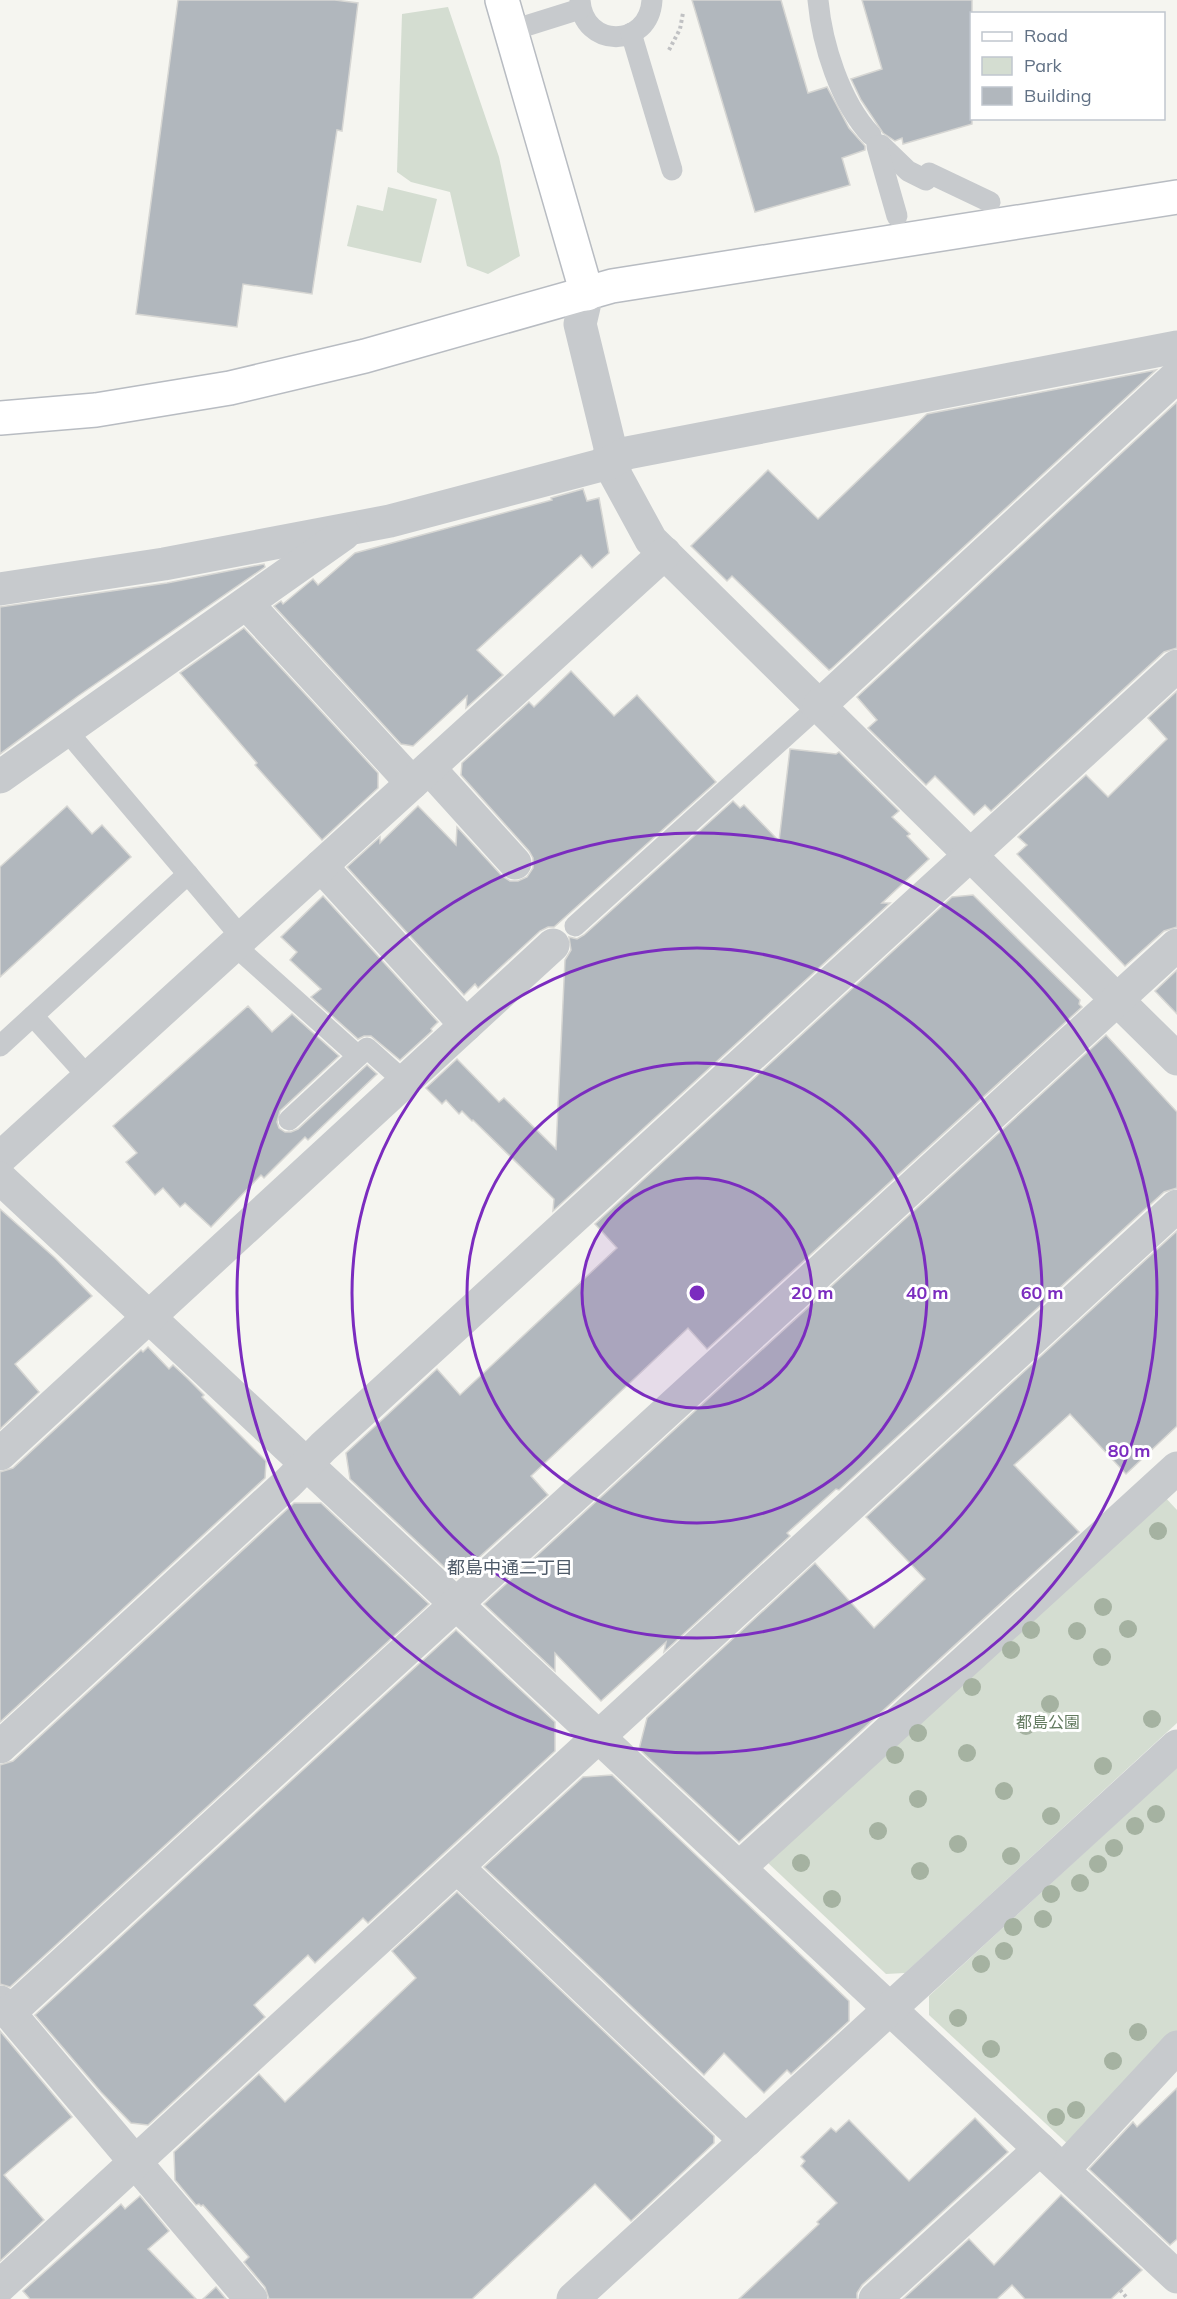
<svg xmlns="http://www.w3.org/2000/svg" width="1177" height="2299" viewBox="0 0 1177 2299" font-family="Mulish,'Noto Sans JP',sans-serif">
<rect width="100%" height="100%" fill="#f5f5f0"/>
<g fill="#d4ddd1">
<path d="M448 7 499 157 520 256 488 274 467 266 450 192 411 182 397 172 402 14Z"/>
<path d="M388 187 437 199 421 263 347 246 357 205 383 211Z"/>
<path d="M1163 1495 1177 1510V1723L905 1973 886 1974 767 1862Z"/>
<path d="M1177 1767V2033L1072 2148 929 2015V1996Z"/>
</g>
<g fill="#b1b7bd" stroke="#d6d6d3" stroke-width="1.5">
<path d="M178 0H335L358 3 342 131 337 130 312 294 243 284 237 327 136 314Z"/>
<path d="M692 0H781L808 93 827 87 849 128 865 146V150L842 158 850 185 755 212Z"/>
<path d="M862 0H972V124L903 144 902 138 895 141 883 133 861 100 851 79 882 69Z"/>
<path d="M1156 370 831 669 829 670 732 576 727 581 691 546 768 470 818 519 927 414Z"/>
<path d="M1177 402V648L1164 652 991 811 985 805 974 815 935 776 926 785 868 728 877 720 857 697Z"/>
<path d="M583 489 587 501 599 498 609 553 592 568 581 555 477 650 503 675 466 708 467 696 413 746 401 744 274 606 281 601 283 604 313 579 318 585 355 553 552 500 551 498Z"/>
<path d="M264 564 265 567 78 696 0 754V607L167 583Z"/>
<path d="M244 628 378 773V788L322 840 255 765 257 763 180 673Z"/>
<path d="M571 671 614 716 637 695 716 782 554 927H548L540 931 478 988 475 984 464 995 347 867 380 837V843L418 806 456 845 457 827 502 876 510 881H518L527 877 533 868V858L529 851 461 775 462 763 529 702 534 707Z"/>
<path d="M1177 691V927L1164 931 1125 966 1017 854 1027 845 1018 837 1086 775 1108 797 1167 739 1148 718Z"/>
<path d="M790 749 836 754 839 752 899 811 892 817 910 834 907 836 929 859 882 903H890L553 1211 554 1199 473 1120 472 1121 462 1111 459 1114 446 1100 442 1104 426 1088 457 1059 499 1102 504 1098 556 1149 565 960 571 950 569 937 577 939 584 935 733 801 740 808 744 805 779 841Z"/>
<path d="M67 806 92 834 102 825 131 857 0 977V867Z"/>
<path d="M973 895 1080 1000 1079 1004 1082 1007 707 1349 688 1328 531 1476 548 1495 456 1578 350 1479 346 1453 437 1369 460 1395 617 1248 595 1224 952 897Z"/>
<path d="M323 896 438 1022 431 1029 432 1031 400 1060 371 1036H364L358 1039 311 997 321 989 290 960 297 952 281 937Z"/>
<path d="M1177 970V1014L1155 991Z"/>
<path d="M248 1006 272 1032 292 1014 339 1056 280 1111 277 1122 279 1128 285 1132H291L298 1129 367 1065 377 1074 308 1140 305 1137 264 1178 261 1175 211 1227 185 1203 180 1207 163 1188 155 1195 126 1162 137 1153 113 1126Z"/>
<path d="M1106 1035 1177 1112V1188L1164 1192 839 1490 836 1489 787 1533 790 1536 664 1652 666 1642 601 1701 555 1653V1671L484 1604Z"/>
<path d="M0 1209 55 1258 92 1296 15 1364 39 1392 0 1429Z"/>
<path d="M1177 1231V1426L1126 1474 1070 1414 1014 1465 1079 1532 739 1842 639 1749 647 1718 815 1563 874 1628 925 1579 866 1517Z"/>
<path d="M148 1347 169 1369 173 1365 187 1378 204 1395 202 1397 266 1461 265 1478 0 1722V1472L13 1468 141 1350 143 1352Z"/>
<path d="M294 1503H321L429 1604 10 1987 0 1984V1765L13 1761Z"/>
<path d="M456 1630 555 1722V1751L368 1923 363 1918 315 1963 308 1955 254 2005 265 2017 148 2125 131 2123 101 2092 35 2015Z"/>
<path d="M612 1775 849 2001V2021L791 2074 787 2070 764 2093 724 2053 704 2075 484 1867 583 1777Z"/>
<path d="M457 1892 714 2136V2143L631 2221 595 2184 472 2299H269L265 2287 244 2262 249 2257 203 2205 201 2206 199 2204 196 2205 175 2180 174 2152 259 2074 285 2102 416 1978 392 1951Z"/>
<path d="M0 2031 72 2117 4 2175 44 2220 0 2261Z"/>
<path d="M1177 2088V2239L1170 2245 1089 2169 1133 2122 1137 2127Z"/>
<path d="M975 2118 1008 2152 862 2285 857 2293V2299H739L819 2224 817 2222 837 2203 801 2166 805 2161 801 2157 831 2128 836 2132 849 2120 909 2181Z"/>
<path d="M1061 2195 1142 2270 1111 2299H1025L1012 2285 997 2299H903L969 2239 994 2265Z"/>
<path d="M140 2196 169 2231 148 2249 196 2299H30L23 2291 121 2204 125 2209Z"/>
<path d="M216 2287 226 2299H203Z"/>
</g>
<g fill="none" stroke-linecap="round" stroke-linejoin="round">
<g stroke="#b8bcc2" stroke-width="36">
<g id="secondary">
<path d="M502 0 587 294"/>
<path d="M0 418 96 410 230 388 365 356 612 286 1177 197"/>
</g>
</g>
<g stroke="#c0c1c3" stroke-width="4" stroke-dasharray="3 3" stroke-linecap="butt">
<path d="M669 50 680 29 683 13"/>
<path d="M1120 2290 1128 2299"/>
</g>
<g stroke="#c7cacd" stroke-width="21">
<path d="M580 0C583 49 649 49 652 0"/>
<path d="M818 0C822 44 840 102 871 135"/>
<path d="M510 31 580 9"/>
<path d="M631 33 672 170"/>
<path d="M881 145 908 171 926 180 929 173 990 202"/>
<path d="M877 146 897 216"/>
<path d="M66 730 242 938"/>
<path d="M575 926 819 706"/>
<path d="M234 945 358 1056"/>
<path d="M33 1016 89 1078"/>
<path d="M0 1046 188 874"/>
<path d="M289 1120 367 1048 405 1082"/>
</g>
<g stroke="#c7cacd" stroke-width="33">
<path d="M587 294 580 324 610 447 609 463 651 540 1177 1059"/>
<path d="M0 589 164 564 390 521 609 463 627 453 1177 347"/>
<path d="M247 604 412 783"/>
<path d="M819 706 1177 376"/>
<path d="M429 768 515 863"/>
<path d="M0 777 344 534"/>
<path d="M321 866 466 1025"/>
<path d="M0 1158 665 553"/>
<path d="M0 1178 1177 2277"/>
<path d="M0 1454 553 945"/>
<path d="M0 1747 289 1482 323 1447 1177 666"/>
<path d="M457 1867 746 2141"/>
<path d="M739 1868 1177 1468"/>
<path d="M0 2002 251 2299"/>
<path d="M9 2013 1177 945"/>
<path d="M1063 2170 1177 2047"/>
<path d="M0 2286 1177 1206"/>
<path d="M573 2299 1177 1746"/>
<path d="M875 2299 1040 2149"/>
</g>
<use href="#secondary" stroke="#fff" stroke-width="33"/>
</g>
<g fill="#a5b2a1">
<circle cx="1158" cy="1531" r="9"/>
<circle cx="1103" cy="1607" r="9"/>
<circle cx="1128" cy="1629" r="9"/>
<circle cx="1031" cy="1630" r="9"/>
<circle cx="1077" cy="1631" r="9"/>
<circle cx="1011" cy="1650" r="9"/>
<circle cx="1102" cy="1657" r="9"/>
<circle cx="972" cy="1687" r="9"/>
<circle cx="1050" cy="1704" r="9"/>
<circle cx="1152" cy="1719" r="9"/>
<circle cx="1067" cy="1722" r="9"/>
<circle cx="1026" cy="1726" r="9"/>
<circle cx="918" cy="1733" r="9"/>
<circle cx="967" cy="1753" r="9"/>
<circle cx="895" cy="1755" r="9"/>
<circle cx="1103" cy="1766" r="9"/>
<circle cx="1004" cy="1791" r="9"/>
<circle cx="918" cy="1799" r="9"/>
<circle cx="1156" cy="1814" r="9"/>
<circle cx="1051" cy="1816" r="9"/>
<circle cx="1135" cy="1826" r="9"/>
<circle cx="878" cy="1831" r="9"/>
<circle cx="958" cy="1844" r="9"/>
<circle cx="1114" cy="1848" r="9"/>
<circle cx="1011" cy="1856" r="9"/>
<circle cx="801" cy="1863" r="9"/>
<circle cx="1098" cy="1864" r="9"/>
<circle cx="920" cy="1871" r="9"/>
<circle cx="1080" cy="1883" r="9"/>
<circle cx="1051" cy="1894" r="9"/>
<circle cx="832" cy="1899" r="9"/>
<circle cx="1043" cy="1919" r="9"/>
<circle cx="1013" cy="1927" r="9"/>
<circle cx="1004" cy="1951" r="9"/>
<circle cx="981" cy="1964" r="9"/>
<circle cx="958" cy="2018" r="9"/>
<circle cx="1138" cy="2032" r="9"/>
<circle cx="991" cy="2049" r="9"/>
<circle cx="1113" cy="2061" r="9"/>
<circle cx="1076" cy="2110" r="9"/>
<circle cx="1056" cy="2117" r="9"/>
</g>
<circle cx="697" cy="1293" r="115" fill="#7b2cbf" fill-opacity=".12"/>
<g fill="none" stroke="#7b2cbf" stroke-width="3">
<circle cx="697" cy="1293" r="115"/>
<circle cx="697" cy="1293" r="230"/>
<circle cx="697" cy="1293" r="345"/>
<circle cx="697" cy="1293" r="460"/>
</g>
<g text-anchor="middle" dominant-baseline="central" stroke-width="6" stroke-linejoin="round" paint-order="stroke">
<g font-size="16" fill="#637b60" stroke="#fff">
<text x="1048" y="1722">都島公園</text>
</g>
<g font-size="18" fill="#4f5b69" stroke="#fff">
<text x="510" y="1567">都島中通二丁目</text>
</g>
</g>
<circle cx="697" cy="1293" r="9" fill="#7b2cbf" stroke="#fff" stroke-width="3"/>
<g font-size="18" text-anchor="middle" font-weight="bold" fill="#7b2cbf" stroke="#fff" stroke-width="6" stroke-linejoin="round" paint-order="stroke">
<text x="812" y="1299">20 m</text>
<text x="927" y="1299">40 m</text>
<text x="1042" y="1299">60 m</text>
<text x="1129" y="1457">80 m</text>
</g>
<rect x="970" y="12" width="195" height="108" fill="#ffffff" stroke="#c0c6ce" stroke-width="1.5"/>
<rect x="982" y="32" width="30" height="9" fill="#ffffff" stroke="#c0c6ce" stroke-width="1.5"/>
<text x="1024" y="42" font-size="18" fill="#617185">Road</text>
<rect x="982" y="57" width="30" height="18" fill="#d4ddd1" stroke="#c0c6ce" stroke-width="1.5"/>
<text x="1024" y="72" font-size="18" fill="#617185">Park</text>
<rect x="982" y="87" width="30" height="18" fill="#b1b7bd" stroke="#c0c6ce" stroke-width="1.5"/>
<text x="1024" y="102" font-size="18" fill="#617185">Building</text>
</svg>
